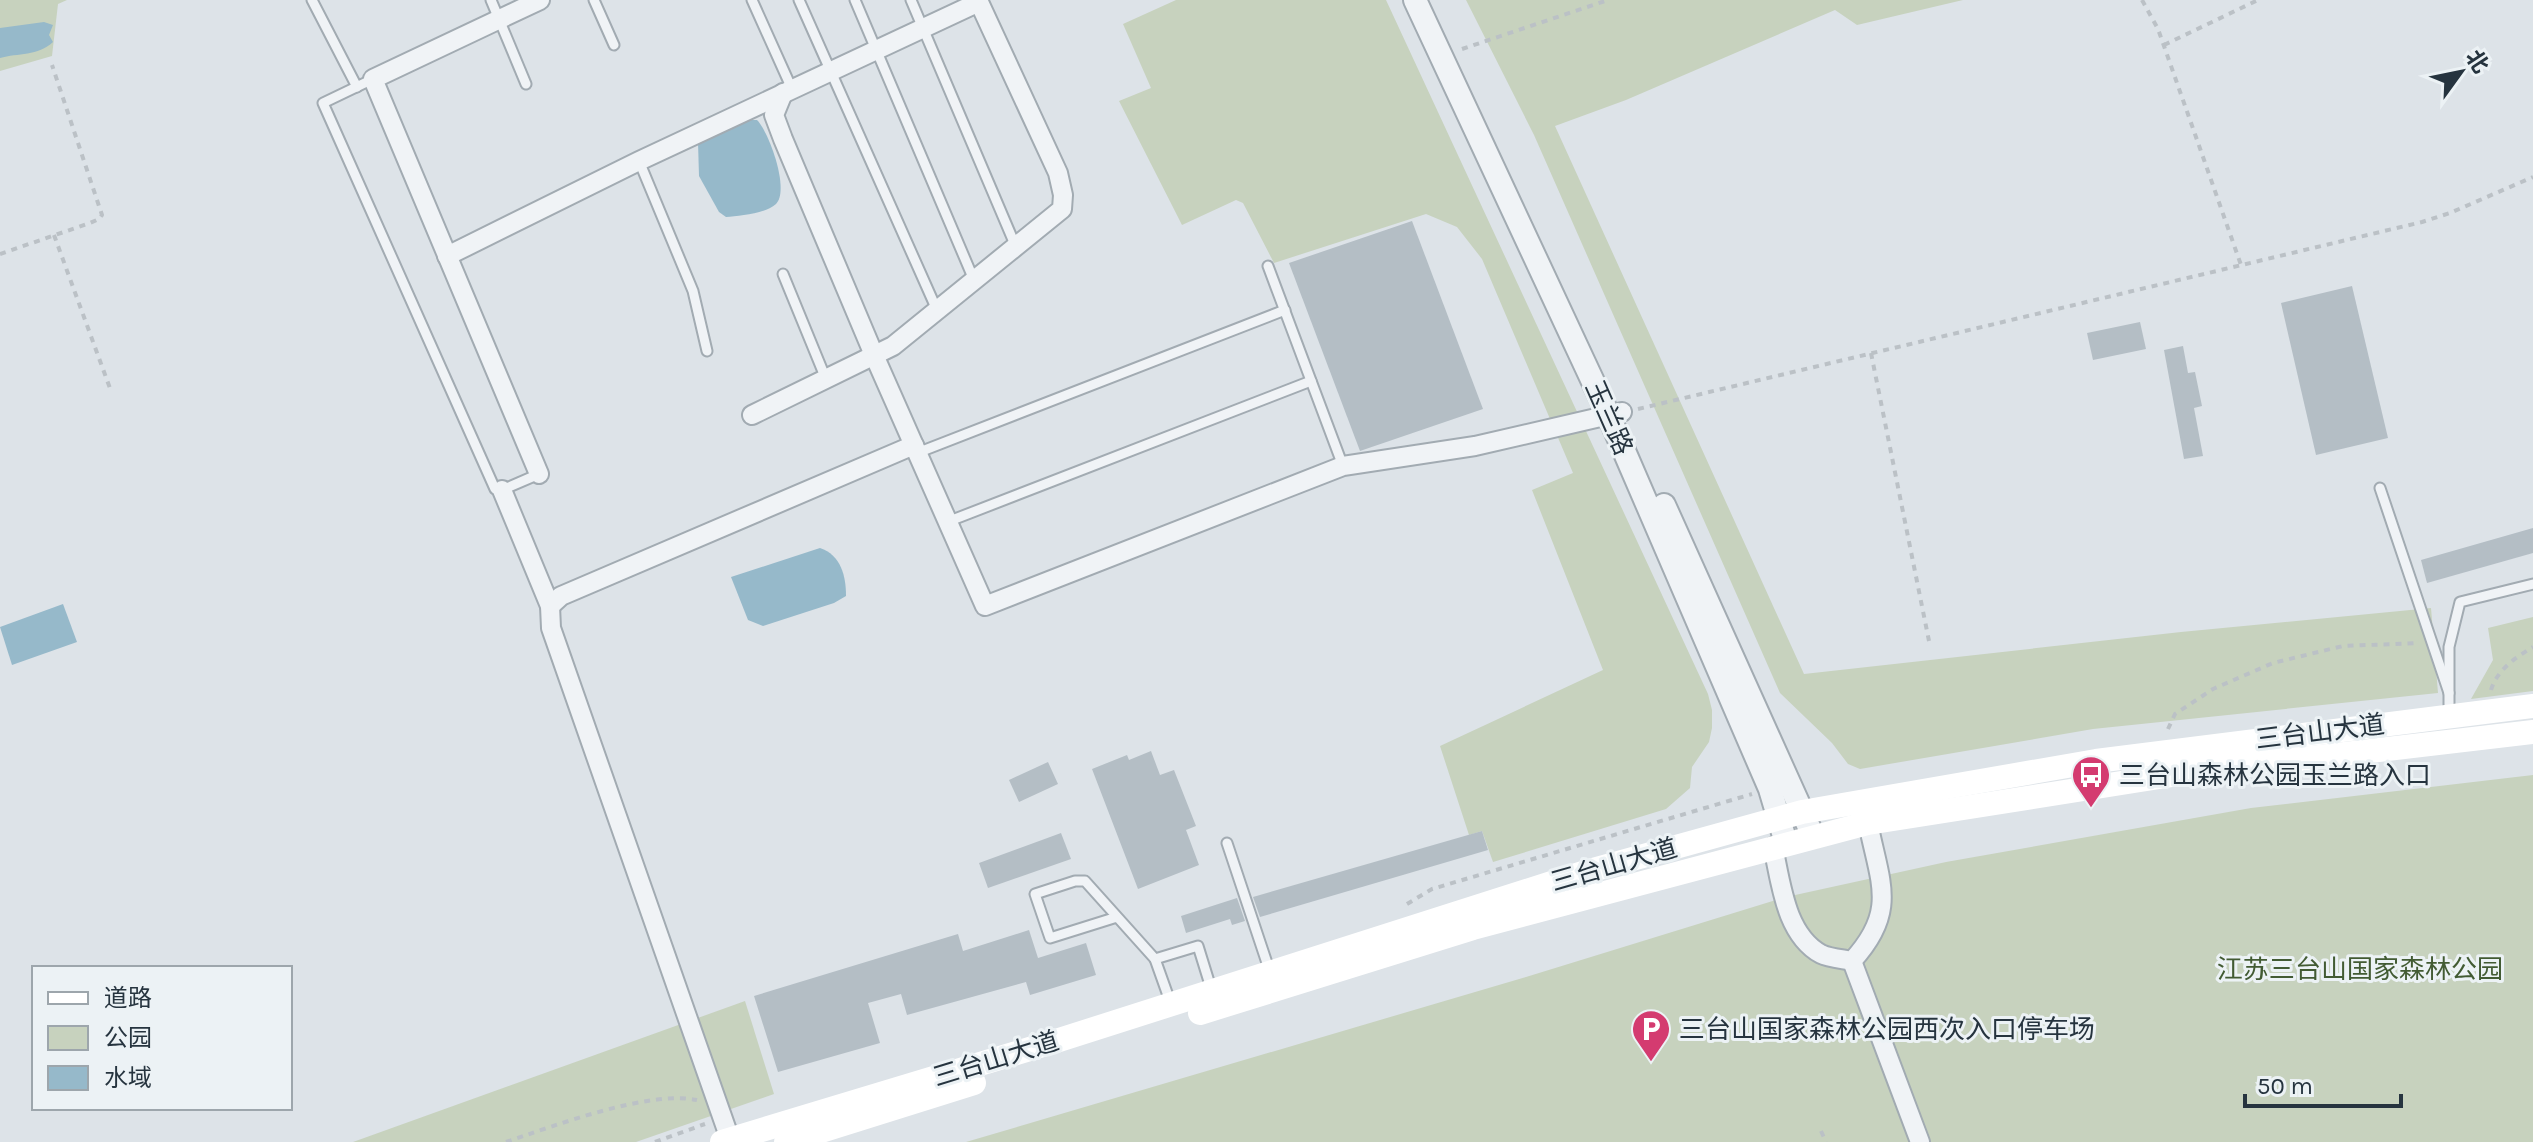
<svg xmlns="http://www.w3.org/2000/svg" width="2533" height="1142" viewBox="0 0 2533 1142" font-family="Karla,'Noto Sans SC',sans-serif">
<rect width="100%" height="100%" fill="#dde3e8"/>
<g fill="#c7d2be">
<path d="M0 0H67L58 4 52 56 0 71Z"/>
<path d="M1176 0H1386L1708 694 1712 710V728L1709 742 1692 767 1690 788 1666 809 1493 862 1482 831 1469 835 1440 746 1603 670 1532 490 1573 473 1482 259 1457 227 1426 214 1274 263 1243 203 1236 200 1182 225 1119 101 1151 88 1123 24Z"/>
<path d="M1466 0H1963L1857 25 1835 10 1626 100 1555 126 1804 674 2181 632 2431 608 2438 693 2093 729 1860 769 1848 764 1832 743 1780 693 1534 135Z"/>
<path d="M2533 617V691L2471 699 2493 660 2488 628Z"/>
<path d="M2533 775V1142H966L1526 977 1786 897 1946 862 2251 808Z"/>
<path d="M745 1001 774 1094 636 1142H353Z"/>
</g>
<g fill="#96b9ca">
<path d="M44 22 53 25 49 35 53 42C38 56 18 53 0 58V28Z"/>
<path d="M746 120H757C769 132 790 190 776 204 767 213 739 216 726 217L719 212 699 176 698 142Z"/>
<path d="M820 548C841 555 846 576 846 596L834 603 763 626 748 620 731 577Z"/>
<path d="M63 604 77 642 12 665 0 627Z"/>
</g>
<g fill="#b4bec5">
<path d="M1412 221 1483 409 1360 451 1289 263Z"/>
<path d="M2352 286 2388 438 2316 455 2281 303Z"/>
<path d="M2140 322 2146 349 2093 360 2087 333Z"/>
<path d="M2183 346 2188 373 2195 372 2202 406 2194 408 2203 456 2184 459 2164 350Z"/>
<path d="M2533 528V553L2427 583 2421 560Z"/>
<path d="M1151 751 1160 775 1174 770 1196 826 1186 830 1199 865 1138 889 1092 769 1127 755 1129 760Z"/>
<path d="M1048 762 1058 784 1019 802 1009 780Z"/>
<path d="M1482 831 1488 850 1260 917 1253 897Z"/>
<path d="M1061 833 1071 859 988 888 979 863Z"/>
<path d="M1237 898 1245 921 1232 925 1230 919 1186 933 1181 916Z"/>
<path d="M1029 930 1038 958 1086 943 1096 975 1030 995 1026 982 907 1015 901 994 868 1003 880 1043 778 1072 754 996 958 934 963 951Z"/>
</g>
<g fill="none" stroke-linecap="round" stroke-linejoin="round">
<g stroke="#a2abb2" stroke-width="13">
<g id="service">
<path d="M312 0 357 87"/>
<path d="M491 0 526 84"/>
<path d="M594 0 614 45"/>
<path d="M752 0 792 89"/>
<path d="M799 0 937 310"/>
<path d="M855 0 974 280"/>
<path d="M911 0 1016 247"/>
<path d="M373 79 323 103 495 489 502 490 539 474"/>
<path d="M639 161 693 291 707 351"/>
<path d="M1268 266 1343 466"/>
<path d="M783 274 826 379"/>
<path d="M917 453 1285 310"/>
<path d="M2380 488 2449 693"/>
<path d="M947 522 1311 381"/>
<path d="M2449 716V647L2460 602 2533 584"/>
<path d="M1227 843 1270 972"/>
<path d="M1117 917 1050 938 1035 894 1075 881H1085L1155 959"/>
<path d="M1171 1004 1155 959 1198 946 1211 988"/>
</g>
</g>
<g stroke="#a2abb2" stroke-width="22">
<g id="minor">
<path d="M783 93 774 115 783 139 874 355 985 606 1343 466 1475 446 1622 412"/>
<path d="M447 256 639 161 979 2"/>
<path d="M752 415 893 346 1062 209 1063 195 1058 173 978 0"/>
<path d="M539 474 373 79 540 0"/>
<path d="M502 490 550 606 551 628 731 1142"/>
<path d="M550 606 561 596 914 445"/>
<path d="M1773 847C1781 882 1785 934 1821 954 1829 958 1842 959 1852 961 1898 911 1880 883 1868 823"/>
<path d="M1852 961 1920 1142"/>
</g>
</g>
<g stroke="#a2abb2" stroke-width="26">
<g id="tertiary">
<path d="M1415 0 1609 416 1770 789 1784 836"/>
<path d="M1664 505 1813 836"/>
</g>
</g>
<g stroke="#bbc1c6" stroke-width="4" stroke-dasharray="6 6" stroke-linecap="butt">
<path d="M2142 0 2158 29 2241 265"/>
<path d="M2164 45 2258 0"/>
<path d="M1462 49 1608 0"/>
<path d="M54 235 111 391"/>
<path d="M0 254 90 223 99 219 102 215 52 65"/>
<path d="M1871 353 1929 641"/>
<path d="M1638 409 2422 222 2450 213 2533 177"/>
<path d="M2491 690C2497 670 2516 657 2533 647"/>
<path d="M2168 729 2175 714 2213 689 2273 663 2343 646 2419 643"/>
<path d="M1407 904 1432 889 1752 794"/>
<path d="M1821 1131 1826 1142"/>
<path d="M506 1142C554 1126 648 1090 697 1100"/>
<path d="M655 1142 705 1124"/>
</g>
<use href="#service" stroke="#f0f3f6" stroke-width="9"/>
<use href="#minor" stroke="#f0f3f6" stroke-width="18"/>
<use href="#tertiary" stroke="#f0f3f6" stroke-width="22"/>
<g stroke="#fff" stroke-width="24">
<path d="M1200 1013 1473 928 1868 823 2191 772 2533 732"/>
<path d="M722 1142 1056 1041 1589 871 1802 812 2096 761 2533 706"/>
<path d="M786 1142 974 1083"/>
</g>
</g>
<defs>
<g id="bus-pin" transform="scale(2)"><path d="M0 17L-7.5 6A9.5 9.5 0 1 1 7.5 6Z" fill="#d43b70" stroke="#ecf2f5"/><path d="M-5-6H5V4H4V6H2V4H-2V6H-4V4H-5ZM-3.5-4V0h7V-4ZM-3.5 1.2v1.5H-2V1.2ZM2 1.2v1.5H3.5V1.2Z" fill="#fff"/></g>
<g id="parking-pin" transform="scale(2)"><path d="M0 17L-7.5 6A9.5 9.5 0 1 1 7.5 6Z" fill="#d43b70" stroke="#ecf2f5"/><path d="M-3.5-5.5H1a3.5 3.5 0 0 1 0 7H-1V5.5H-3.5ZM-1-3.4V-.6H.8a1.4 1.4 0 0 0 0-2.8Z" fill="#fff"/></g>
</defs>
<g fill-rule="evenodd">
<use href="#bus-pin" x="2091" y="775"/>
<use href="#parking-pin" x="1651" y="1029"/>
</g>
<g text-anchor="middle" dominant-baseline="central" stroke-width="6" stroke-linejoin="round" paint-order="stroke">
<g font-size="26" fill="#26343f" stroke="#ecf2f5">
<text transform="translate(1609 418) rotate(66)">玉兰路</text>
<text transform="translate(2320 732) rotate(-7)">三台山大道</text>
<text transform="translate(1614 865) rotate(-16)">三台山大道</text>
<text transform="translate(996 1059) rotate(-17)">三台山大道</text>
</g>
<g font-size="26" fill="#26343f" stroke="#ecf2f5" text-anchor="start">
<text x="2119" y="775">三台山森林公园玉兰路入口</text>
<text x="1679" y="1029">三台山国家森林公园西次入口停车场</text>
</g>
<g font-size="26" fill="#425b33" stroke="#ecf2f5">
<text x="2360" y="969">江苏三台山国家森林公园</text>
</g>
</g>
<rect x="32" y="966" width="260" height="144" fill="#ecf2f5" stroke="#9da6ac" stroke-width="2"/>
<rect x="48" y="992" width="40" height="12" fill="#ffffff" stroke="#9da6ac" stroke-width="2"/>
<text x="104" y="1006" font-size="24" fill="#26343f">道路</text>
<rect x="48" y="1026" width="40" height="24" fill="#c7d2be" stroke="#9da6ac" stroke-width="2"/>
<text x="104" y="1046" font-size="24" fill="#26343f">公园</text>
<rect x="48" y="1066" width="40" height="24" fill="#96b9ca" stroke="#9da6ac" stroke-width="2"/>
<text x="104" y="1086" font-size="24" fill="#26343f">水域</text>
<g transform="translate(2461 72) rotate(57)" stroke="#ecf2f5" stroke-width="6" paint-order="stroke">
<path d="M0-6L14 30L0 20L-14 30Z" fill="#26343f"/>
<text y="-12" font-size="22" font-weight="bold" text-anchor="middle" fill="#26343f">北</text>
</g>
<path d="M2245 1094v12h156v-12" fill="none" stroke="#26343f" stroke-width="4"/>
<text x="2257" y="1094" font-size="24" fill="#26343f" stroke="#ecf2f5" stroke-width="6" paint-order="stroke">50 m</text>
</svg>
